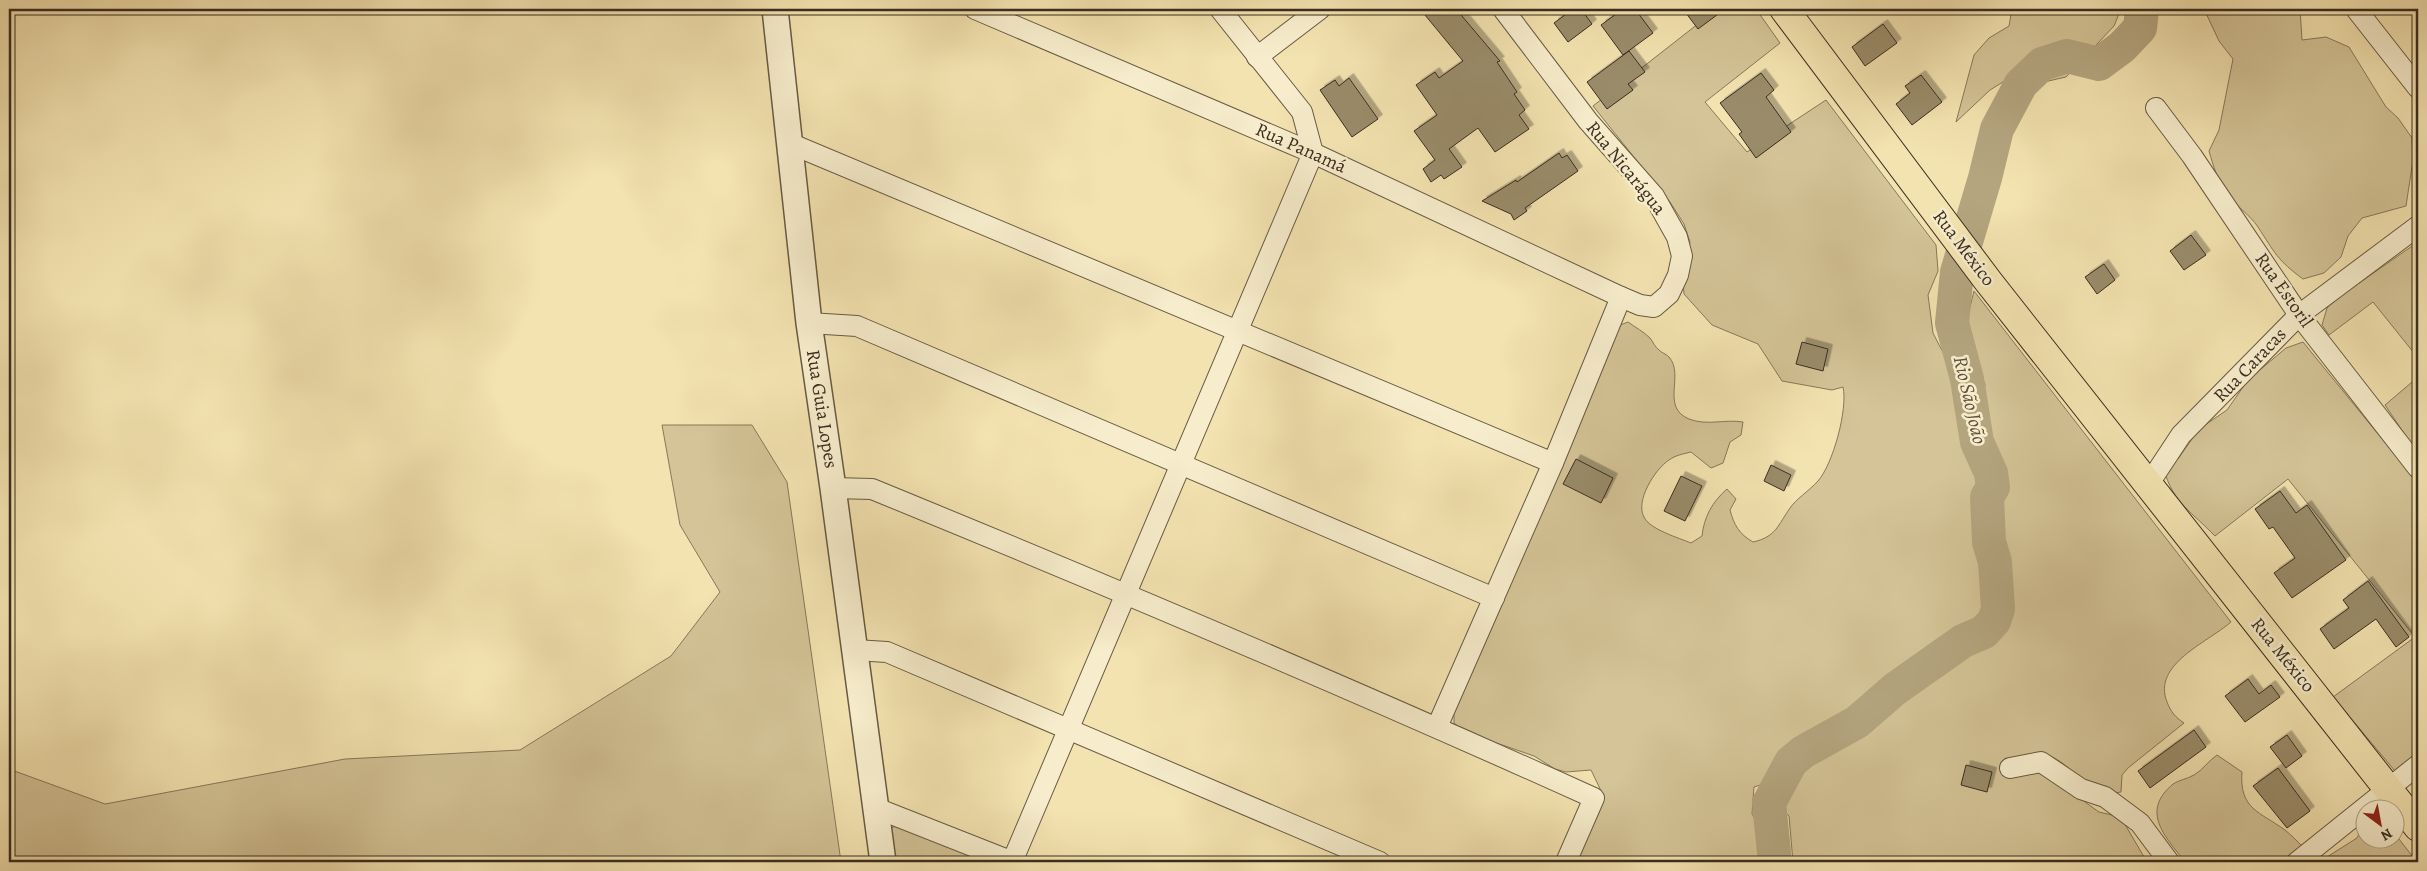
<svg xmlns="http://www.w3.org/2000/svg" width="2427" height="871" viewBox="0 0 2427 871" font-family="Alegreya,serif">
<defs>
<filter id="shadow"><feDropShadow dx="4.5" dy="-4.5" stdDeviation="0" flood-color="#0004"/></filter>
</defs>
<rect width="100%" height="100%" fill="#f3e3b0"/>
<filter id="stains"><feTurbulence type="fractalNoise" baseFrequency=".004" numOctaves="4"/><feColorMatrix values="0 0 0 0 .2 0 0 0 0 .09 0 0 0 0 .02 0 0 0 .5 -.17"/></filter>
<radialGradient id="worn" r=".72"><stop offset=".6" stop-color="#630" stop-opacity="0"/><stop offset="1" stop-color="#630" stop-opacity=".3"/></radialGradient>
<g fill="#d4c497" stroke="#87785b">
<path d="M1717 9H1756L1780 43 1705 102 1747 152 1826 100 1936 245 1938 271 1928 295 1933 333 1952 370 1970 431 1975 455 1986 477 1980 499 1983 522 1982 572 1994 551 1998 538 1995 513 1998 470 1986 451 1979 429 1985 384 1974 364 1968 341 1967 319 1974 291 2231 622C2207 643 2152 664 2167 702 2171 712 2175 717 2184 723L2128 768 2122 775 2121 792C2089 799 2075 766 2050 756L2032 770 2074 788 2085 802 2099 812 2116 816 2123 821 2147 862H1793L1789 816 1779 807 1767 783 1754 787 1752 814 1759 825 1768 862H1573L1603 795 1591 770 1566 772 1555 769 1534 756 1465 732 1454 723V710L1615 327 1628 322C1635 327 1644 332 1650 338 1653 342 1655 347 1659 350 1662 353 1666 354 1669 357 1685 375 1660 407 1689 419 1707 426 1725 419 1743 422L1741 435 1730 442 1723 463 1711 468 1691 452C1683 454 1676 455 1669 460 1655 469 1635 501 1644 517 1649 529 1679 538 1691 543L1702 536C1704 517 1712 502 1727 489L1736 499 1730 510C1734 525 1739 534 1753 542 1776 537 1778 525 1790 508 1795 500 1810 490 1818 481 1833 464 1848 409 1843 387L1832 390 1782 381 1758 344 1712 325 1684 294 1683 281 1690 242 1684 224 1670 202 1593 106Z"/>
<path d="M2012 9H2121L2114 26 2066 77 2044 82 2029 66 1990 90 1956 122 1974 55 1989 38 2009 26Z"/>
<path d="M2204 9H2300L2302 40 2326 37 2349 47 2386 107 2398 118 2412 138 2413 160 2406 206 2362 218 2348 236 2341 257 2324 273 2303 279C2277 260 2275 253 2258 227 2250 215 2236 206 2227 194 2218 182 2213 165 2209 151L2219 130 2233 59 2219 41Z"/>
<path d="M2418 242V358L2373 302 2329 335 2322 325 2327 308 2339 297Z"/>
<path d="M2303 342 2418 483V757L2395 771 2333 697 2415 637 2288 479 2215 536C2193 513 2172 502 2164 469L2178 459 2199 429 2227 410 2248 380 2286 348Z"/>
<path d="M2418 377V454L2385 405Z"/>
<path d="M662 425H752L787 482 841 862H9V769L105 804 345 759 520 750 671 656 720 592 680 525Z"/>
<path d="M2217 755 2242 772C2239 809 2260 812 2285 830 2291 835 2297 841 2302 846L2298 855 2282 862H2185C2165 836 2140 812 2173 784 2179 780 2187 779 2194 775 2203 770 2208 761 2217 755Z"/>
<path d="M2364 824V838H2394L2395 834 2417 862H2319L2357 838Z"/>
<path d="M900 825 987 862H891L887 829Z"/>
</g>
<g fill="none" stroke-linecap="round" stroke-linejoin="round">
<path stroke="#b4a57f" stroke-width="34" d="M1775 862 1769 803 1791 762 1803 752 1857 722 1895 689 1963 641 1984 632 1994 621 1998 609 1995 562 1989 542 1987 497 1993 487 1991 473 1977 442 1967 379 1952 323 1957 272 1985 178 1997 129 2021 84 2042 64 2067 56 2099 64 2122 47 2140 28 2142 9"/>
</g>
<g fill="#9a8c6a" stroke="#3a2d1f" filter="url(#shadow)">
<path d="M1420 9H1456L1500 61 1497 62 1517 92 1514 94 1525 110 1519 115 1529 129 1495 152 1478 128 1449 149 1462 167 1444 179 1441 175 1431 182 1423 169 1435 160 1414 131 1437 115 1416 85 1435 72 1439 78 1463 61Z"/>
<path d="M1573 9H1581L1592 24 1568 42 1554 23Z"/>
<path d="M1623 9H1635L1653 33 1623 55 1601 25Z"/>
<path d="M1683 9H1725L1698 29Z"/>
<path d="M1883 24 1897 43 1865 66 1852 47Z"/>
<path d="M1629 51 1645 72 1628 84 1633 90 1607 109 1587 82Z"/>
<path d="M1761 73 1774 90 1766 97 1791 132 1756 158 1739 134 1742 132 1720 103Z"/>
<path d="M1921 75 1942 102 1912 125 1896 104 1910 93 1905 86Z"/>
<path d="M1349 78 1378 119 1352 137 1320 90 1335 80 1339 86Z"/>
<path d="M1559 153 1562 158 1567 155 1578 171 1525 208 1527 211 1514 220 1511 214 1482 201 1516 180 1517 182Z"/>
<path d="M2191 235 2206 255 2184 270 2170 251Z"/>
<path d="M2104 264 2115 280 2097 294 2085 277Z"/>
<path d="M1802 342 1828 349 1823 371 1796 364Z"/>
<path d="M1576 459 1613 478 1601 503 1563 484Z"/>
<path d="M1771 465 1791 475 1784 491 1764 481Z"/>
<path d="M1681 476 1702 486 1685 521 1664 511Z"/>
<path d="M2280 491 2296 513 2307 505 2346 560 2292 598 2274 573 2295 558 2273 527 2269 529 2255 509Z"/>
<path d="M2368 581 2409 637 2396 647 2376 619 2334 649 2320 629 2349 608 2343 600Z"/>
<path d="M2248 679 2259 694 2271 685 2280 697 2245 722 2225 696Z"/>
<path d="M2194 730 2206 747 2150 788 2138 771Z"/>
<path d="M2287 735 2302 756 2286 768 2270 747Z"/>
<path d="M1966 765 1992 772 1987 792 1961 785Z"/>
<path d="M2278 768 2310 811 2287 828 2253 786Z"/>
</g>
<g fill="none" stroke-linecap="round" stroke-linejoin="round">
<g stroke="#685a43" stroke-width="22">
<g id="minor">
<path d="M975 9 1313 153 1621 297 1640 305 1654 307 1669 294 1678 275 1682 256 1677 237 1654 196 1588 121 1503 9"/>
<path d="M2356 9 2418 88"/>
<path d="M1257 57 1320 9"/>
<path d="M2156 108 2192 156 2299 315 2418 468"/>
<path d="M789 143 1553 463"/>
<path d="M809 323 857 326 1494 598"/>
<path d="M2148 485 2181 435 2299 315 2418 226"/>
<path d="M833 488 872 489C1114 588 1355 690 1594 798L1566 862"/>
<path d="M855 650 887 652 1380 862"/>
<path d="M1437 727 1553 463 1621 297"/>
<path d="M2010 768 2041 762 2081 789 2105 797 2140 823 2169 862"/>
<path d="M876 808 1013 862"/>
<path d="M1012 862 1313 153 1302 112 1220 9"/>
<path d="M2297 862 2418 765"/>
</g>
</g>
<g stroke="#685a43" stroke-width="28">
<path id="tertiary" d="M775 9 809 323 833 488 883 862"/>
</g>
<g stroke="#3a2d1f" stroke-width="30">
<path id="primary" d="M1784 9 1988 281 2418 827"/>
</g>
<use href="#minor" stroke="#f7edcc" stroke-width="20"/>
<use href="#tertiary" stroke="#f7edcc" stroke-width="25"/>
<use href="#primary" stroke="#f3e3b0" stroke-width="28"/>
</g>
<g text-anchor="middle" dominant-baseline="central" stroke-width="5" stroke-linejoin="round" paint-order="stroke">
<g font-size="19" fill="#3a2d1f" stroke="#f7edcc">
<text transform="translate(1301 148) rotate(24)">Rua Panamá</text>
<text transform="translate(1626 168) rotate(51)">Rua Nicarágua</text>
<text transform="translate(1964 248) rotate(53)">Rua México</text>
<text transform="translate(2284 290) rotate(55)">Rua Estoril</text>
<text transform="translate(2250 365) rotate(-46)">Rua Caracas</text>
<text transform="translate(822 409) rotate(81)">Rua Guia Lopes</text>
<text transform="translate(2283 655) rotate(51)">Rua México</text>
</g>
<g font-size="20" font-style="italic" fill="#5f513c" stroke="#f7edcc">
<text transform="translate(1970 400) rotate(77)">Rio São João</text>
</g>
</g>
<rect width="2427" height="871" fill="none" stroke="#f3e3b0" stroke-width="30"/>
<rect x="10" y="10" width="2407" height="851" fill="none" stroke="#3a2d1f" stroke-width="2.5"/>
<rect x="15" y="15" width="2397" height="841" fill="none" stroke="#3a2d1f"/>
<g transform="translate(2380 824) rotate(148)"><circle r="24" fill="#f7edcc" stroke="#aba087"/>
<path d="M0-4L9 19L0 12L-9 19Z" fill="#8f2418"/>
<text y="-8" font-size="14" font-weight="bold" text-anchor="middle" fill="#3a2d1f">N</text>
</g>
<rect width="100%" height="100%" filter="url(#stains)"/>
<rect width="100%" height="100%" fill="url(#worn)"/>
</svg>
